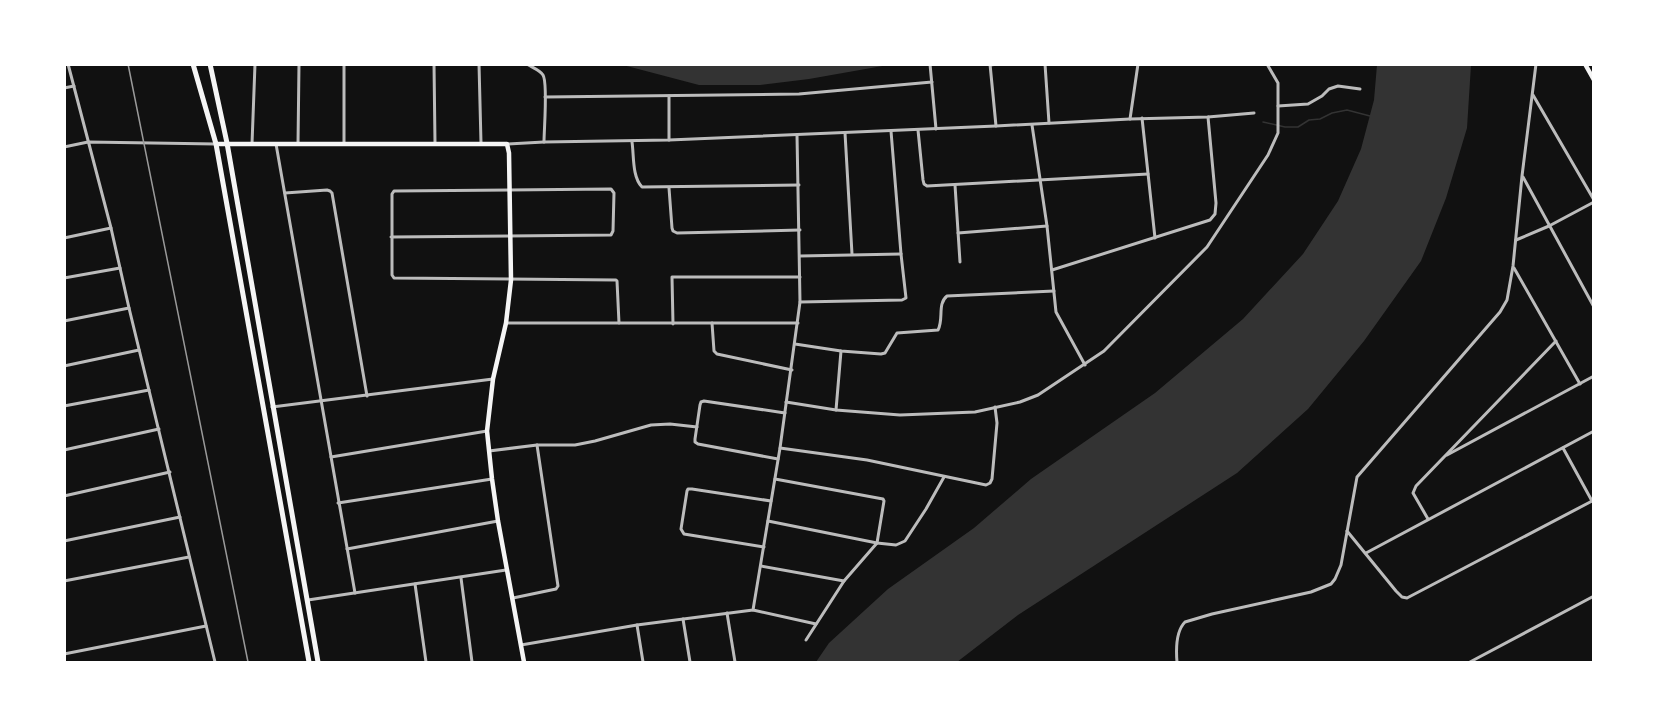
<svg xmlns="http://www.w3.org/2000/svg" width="1658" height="727" viewBox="0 0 1658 727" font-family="'Asap Condensed',sans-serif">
<rect width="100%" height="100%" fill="#111"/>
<g fill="#333">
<path d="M623 65H888L809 79 760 85H699Z"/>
<path d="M1377 65H1471L1467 128 1446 198 1421 261 1364 341 1308 409 1237 473 1018 615 957 662H816L829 643 888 589 974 528 1031 479 1155 393 1243 319 1303 254 1338 201 1361 149 1374 100Z"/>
</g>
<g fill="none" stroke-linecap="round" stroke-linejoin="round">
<path stroke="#333" stroke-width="1.5" d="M1263 122 1285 127H1298L1309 120 1320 119 1332 113 1347 110 1370 116"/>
<g stroke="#bcbcbc" stroke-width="3">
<path d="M68 64 111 228 129 308 215 662"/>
<path d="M434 64 435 143"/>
<path d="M479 64 481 143"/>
<path d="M527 64C531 67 540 70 543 75 548 83 544 129 544 142"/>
<path d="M930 64 936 129"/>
<path d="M990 64 996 126"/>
<path d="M1045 64 1049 123"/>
<path d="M990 65 998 64"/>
<path d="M64 88 74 86"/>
<path d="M1533 95 1594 200"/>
<path d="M669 96V140"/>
<path d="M545 97 799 94 932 82"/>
<path d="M1278 106 1308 104 1322 96 1329 89 1338 86 1360 89"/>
<path d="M1142 118 1155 238"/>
<path d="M1130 119 1138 64"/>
<path d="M1032 125 1047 226 1056 312 1085 365"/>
<path d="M918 130 923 180 924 184 927 186 1148 174"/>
<path d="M845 133 852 254"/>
<path d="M632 142C634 155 632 177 642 187L799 185"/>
<path d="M252 144 255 64"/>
<path d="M276 144 355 593"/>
<path d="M298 144 299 64"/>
<path d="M344 144V64"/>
<path d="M507 144 544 142 669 140 996 126 1130 119 1208 117 1254 113"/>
<path d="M64 147 88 142 216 144"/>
<path d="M1523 177 1594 307"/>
<path d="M955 185 960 262"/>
<path d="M669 188 672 228 673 231 677 233 800 230"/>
<path d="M285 193 327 190 330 191 332 193 367 396"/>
<path d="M958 233 1047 226"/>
<path d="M391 237 611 235 613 231 614 193 611 189 394 191 392 194V275L394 278 616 280 617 281 619 323"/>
<path d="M64 238 111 228"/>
<path d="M1516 240 1549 226 1594 202"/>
<path d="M800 256 901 254"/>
<path d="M1514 268 1580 384"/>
<path d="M1052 270 1210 220 1215 214 1216 203 1208 117"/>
<path d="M64 278 120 268"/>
<path d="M800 302 902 300 906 298 901 254 891 131"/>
<path d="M64 321 129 308"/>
<path d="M506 323H798"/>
<path d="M712 323 714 351 717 354 792 370"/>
<path d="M673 324 672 277H800"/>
<path d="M795 344 841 351 881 354 885 353 897 333 938 330C944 319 937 304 947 296L1054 291"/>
<path d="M64 366 139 350"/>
<path d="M786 402 836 410 900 415 975 412 1020 402 1038 395 1104 351 1207 247 1268 155 1278 133V83L1267 64"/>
<path d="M64 406 149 390"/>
<path d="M272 407 493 379"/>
<path d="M836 410 841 351"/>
<path d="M780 448 867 460 986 485 990 483 992 479 997 423 995 407"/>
<path d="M1563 448 1592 501"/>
<path d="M64 450 159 429"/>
<path d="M489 451 537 445H575L595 441 651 425 670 424 697 427"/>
<path d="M1447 455 1594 376"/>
<path d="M331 457 487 431"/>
<path d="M778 459 698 444 695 442V439L700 405 701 402 704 401 785 413"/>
<path d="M775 479 883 499 884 501 877 543"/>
<path d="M64 496 170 472"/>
<path d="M338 503 492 479"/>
<path d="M1428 519 1413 493 1416 486 1556 341"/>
<path d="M768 521 877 543 896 545 905 541 926 509 944 477"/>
<path d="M1347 531 1396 591 1402 597 1407 598 1594 500"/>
<path d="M64 541 180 517"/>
<path d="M764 547 684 534 681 529 687 491 688 489H692L771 501"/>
<path d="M347 549 498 521"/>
<path d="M1366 553 1594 431"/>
<path d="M761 566 844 581"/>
<path d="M461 578 472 662"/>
<path d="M64 581 189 557"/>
<path d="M415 584 426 662"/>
<path d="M513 598 556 589 558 586 537 445"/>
<path d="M308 600 506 570"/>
<path d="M753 610 816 624"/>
<path d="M727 613 735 662"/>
<path d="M683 619 690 662"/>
<path d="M637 625 643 662"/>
<path d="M806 640 844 581 877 543"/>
<path d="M521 645 637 625 753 610 780 448 800 302 797 135"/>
<path d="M64 654 206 626"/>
<path d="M1177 662C1176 650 1176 631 1185 622L1212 614 1311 592 1331 584 1335 579 1341 565 1357 477 1500 312 1507 300 1513 266 1522 176 1536 64"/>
<path d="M1470 662 1594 596"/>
</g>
<g stroke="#f5f5f5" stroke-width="4.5">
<path d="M1585 64 1594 80"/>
<path d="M216 144H507L509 153 511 280 506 323 493 379 487 431 492 479 498 521 524 662"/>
</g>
<g stroke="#f5f5f5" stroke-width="5">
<path d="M193 64 216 144 309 662"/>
<path d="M210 64 227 143 318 662"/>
</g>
<path stroke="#9a9a9a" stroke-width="1.5" d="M128 64 248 662"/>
</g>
<rect width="1658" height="727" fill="none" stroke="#ffffff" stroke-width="132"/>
</svg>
